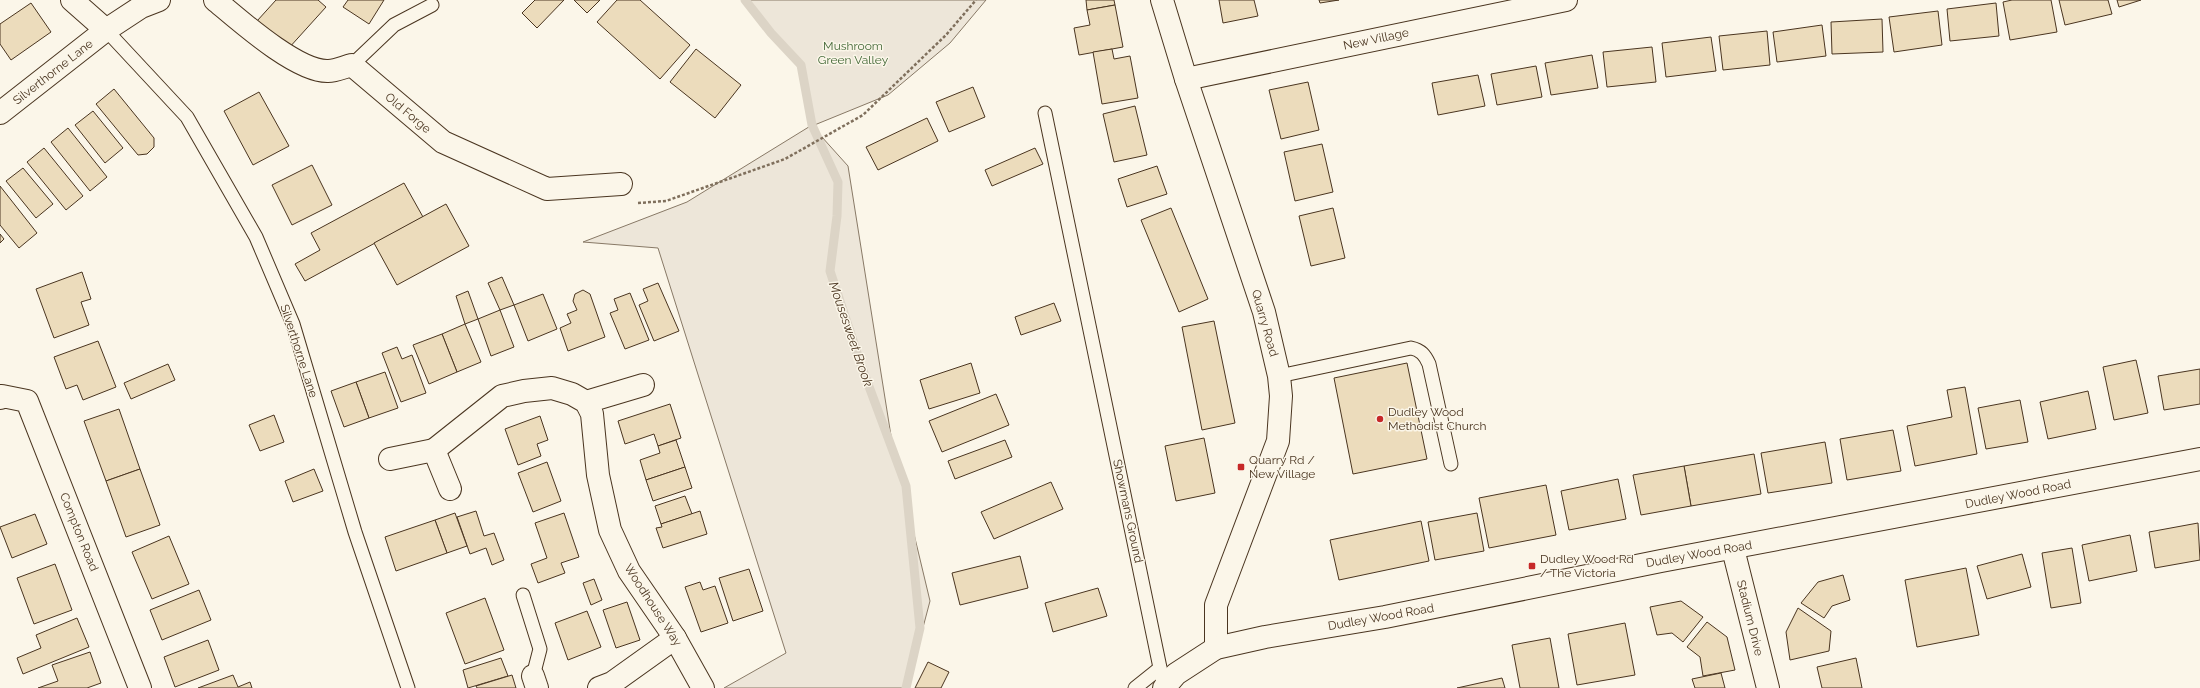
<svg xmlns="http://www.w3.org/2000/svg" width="2200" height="688" viewBox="0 0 2200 688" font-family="Raleway,sans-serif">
<rect width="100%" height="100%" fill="#fbf6e9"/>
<path fill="#ede6d9" stroke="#887966" d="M745 0H986L950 43 888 95 812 126 848 166 892 442 930 601 907 688H724L786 653 658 248 583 242 687 202 812 125 801 65 771 33Z"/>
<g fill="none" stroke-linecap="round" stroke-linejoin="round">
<path stroke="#dcd4c6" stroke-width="9" d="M745 0 771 33 801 65 812 125 838 182 837 216 830 271 861 365 906 486 920 628 906 688"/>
</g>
<g fill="#ecdcbc" stroke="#4a3520">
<path d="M276 0H318L326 7 288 49 257 21Z"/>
<path d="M348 0H384L369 24 343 7Z"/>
<path d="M535 0H564L537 28 522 13Z"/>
<path d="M574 0H600L587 13Z"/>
<path d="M617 0H640L690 45 660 79 597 22Z"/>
<path d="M1086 0H1114L1115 5 1087 10Z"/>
<path d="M1219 0H1254L1258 16 1223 23Z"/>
<path d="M1319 0H1339L1320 3Z"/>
<path d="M2012 0H2051L2057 32 2010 40 2003 2Z"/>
<path d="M2059 0H2108L2112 14 2065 25Z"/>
<path d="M2117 0H2141L2119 7Z"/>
<path d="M31 3 51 32 11 60 0 44V24Z"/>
<path d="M1996 3 1999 36 1950 41 1947 9Z"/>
<path d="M1115 5 1123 47 1079 55 1074 28 1090 25 1087 10Z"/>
<path d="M1938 11 1942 45 1894 52 1889 17Z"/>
<path d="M1882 19 1883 52 1832 54 1831 22Z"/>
<path d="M1822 25 1826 56 1777 62 1773 32Z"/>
<path d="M1767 31 1770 65 1723 70 1719 36Z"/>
<path d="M1711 37 1716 71 1666 77 1662 43Z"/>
<path d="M1652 47 1656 82 1607 87 1603 52Z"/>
<path d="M696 49 741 85 715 118 670 82Z"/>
<path d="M1112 49 1114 59 1130 56 1138 98 1102 104 1093 52Z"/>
<path d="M1592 55 1598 88 1551 95 1545 63Z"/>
<path d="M1536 66 1542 97 1497 105 1491 74Z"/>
<path d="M1478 75 1485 106 1438 115 1432 83Z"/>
<path d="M1308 82 1319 130 1281 139 1269 90Z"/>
<path d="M973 87 985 117 949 132 936 102Z"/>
<path d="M114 89 154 138V147L147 154 138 155 96 104Z"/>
<path d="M259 92 289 146 253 165 224 111Z"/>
<path d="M1135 106 1147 155 1114 162 1103 114Z"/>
<path d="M93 111 123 148 105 163 75 125Z"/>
<path d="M927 118 938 141 878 170 866 147Z"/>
<path d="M68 128 107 177 90 191 51 142Z"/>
<path d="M1322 144 1333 192 1295 201 1284 152Z"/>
<path d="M44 148 83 196 66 210 27 162Z"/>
<path d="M1035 148 1043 164 992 186 985 170Z"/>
<path d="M312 165 332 205 292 225 272 185Z"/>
<path d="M1157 166 1167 194 1127 207 1118 179Z"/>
<path d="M23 168 53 204 36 218 6 181Z"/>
<path d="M404 183 423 217 305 281 295 264 320 250 311 233Z"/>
<path d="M0 186 37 233 19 248 0 225Z"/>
<path d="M446 204 469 246 397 285 374 243Z"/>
<path d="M1171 208 1208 299 1179 312 1141 220Z"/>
<path d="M1333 208 1345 258 1311 266 1299 216Z"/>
<path d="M0 234 4 239 0 243Z"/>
<path d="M82 272 91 299 81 302 89 325 54 338 36 289Z"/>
<path d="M502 277 514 305 500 310 488 283Z"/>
<path d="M658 283 679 331 654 341 639 305 648 301 643 289Z"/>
<path d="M583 290 590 294 605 337 568 351 560 328 571 323 567 314 577 310 573 301 575 294Z"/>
<path d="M468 291 478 319 465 324 456 296Z"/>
<path d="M630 293 649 340 625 349 610 313 618 310 614 299Z"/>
<path d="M543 294 557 329 528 341 514 305Z"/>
<path d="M1054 303 1061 321 1021 335 1015 317Z"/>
<path d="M500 310 514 347 491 356 478 319Z"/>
<path d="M1214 321 1235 423 1202 430 1182 327Z"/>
<path d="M465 324 481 362 457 372 442 334Z"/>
<path d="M442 334 457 372 429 384 413 345Z"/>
<path d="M98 341 116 387 83 400 77 385 66 389 54 357Z"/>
<path d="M397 347 402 359 412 355 426 393 401 402 382 353Z"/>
<path d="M2136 360 2148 413 2114 420 2103 367Z"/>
<path d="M971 363 980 393 929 409 920 380Z"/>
<path d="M1407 363 1427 459 1353 474 1334 378Z"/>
<path d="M168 364 175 380 131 399 124 383Z"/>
<path d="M2200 369V404L2164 410 2158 376Z"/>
<path d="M385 372 398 408 369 418 356 382Z"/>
<path d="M356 382 369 418 344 427 331 391Z"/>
<path d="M1965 387 1977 454 1915 466 1907 426 1952 417 1947 390Z"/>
<path d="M2088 391 2096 429 2048 439 2040 402Z"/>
<path d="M996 394 1009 425 942 452 929 421Z"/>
<path d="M2020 400 2028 442 1986 449 1978 408Z"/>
<path d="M670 404 681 438 658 446 654 434 625 444 618 421Z"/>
<path d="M119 409 140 469 106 481 84 421Z"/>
<path d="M274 415 284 442 260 451 249 425Z"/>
<path d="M540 416 548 440 537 444 541 456 518 465 505 429Z"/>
<path d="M1893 430 1901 471 1847 480 1840 439Z"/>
<path d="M1204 438 1215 493 1176 501 1165 446Z"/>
<path d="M676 440 685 467 646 480 640 460 660 453 658 446Z"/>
<path d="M1005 440 1012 457 955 479 948 461Z"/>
<path d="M1825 442 1832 483 1768 493 1761 453Z"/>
<path d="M1754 454 1761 494 1691 506 1684 466Z"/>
<path d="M547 462 561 501 533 512 518 473Z"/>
<path d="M1684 466 1691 506 1641 515 1633 475Z"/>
<path d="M685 467 692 488 653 501 646 480Z"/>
<path d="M140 469 160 525 126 537 106 481Z"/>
<path d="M314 469 323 491 293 502 285 481Z"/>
<path d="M1618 479 1626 519 1569 530 1561 491Z"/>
<path d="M1051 482 1063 509 994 539 981 512Z"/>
<path d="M1546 485 1556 535 1489 548 1479 498Z"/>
<path d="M685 496 692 514 661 524 655 506Z"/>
<path d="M476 511 484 536 494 533 504 560 492 565 486 548 470 554 457 517Z"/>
<path d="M700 511 707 534 663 548 656 528 662 527 661 524Z"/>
<path d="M455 513 467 546 447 553 435 520Z"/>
<path d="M564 513 579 557 561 563 565 573 538 583 531 564 547 558 535 523Z"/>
<path d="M1477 513 1484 551 1435 560 1428 522Z"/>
<path d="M35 514 47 544 12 558 0 527Z"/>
<path d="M435 520 447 553 396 571 385 537Z"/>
<path d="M1421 521 1429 561 1339 580 1330 540Z"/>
<path d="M2198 523 2200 560 2155 568 2149 532Z"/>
<path d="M2130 535 2137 571 2089 581 2082 545Z"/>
<path d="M169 536 189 584 152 599 132 552Z"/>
<path d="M2072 548 2081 603 2051 608 2042 553Z"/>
<path d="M2022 554 2031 587 1987 599 1977 566Z"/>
<path d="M1020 556 1028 588 960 605 952 573Z"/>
<path d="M55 564 72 610 34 624 17 578Z"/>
<path d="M1966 568 1979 635 1917 647 1905 580Z"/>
<path d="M749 569 763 611 733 621 719 578Z"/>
<path d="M1843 575 1850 600 1832 606 1824 618 1801 603 1818 582Z"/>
<path d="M594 579 602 600 591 605 583 583Z"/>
<path d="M700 582 703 590 715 586 728 623 701 632 685 587Z"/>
<path d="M1098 588 1107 616 1053 632 1045 603Z"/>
<path d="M199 590 211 620 162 640 150 610Z"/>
<path d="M485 598 504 650 465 664 446 613Z"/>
<path d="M1681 601 1703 617 1683 642 1672 633 1657 635 1650 607Z"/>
<path d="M627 602 640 640 616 648 603 610Z"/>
<path d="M1798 608 1831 631 1829 651 1790 660 1786 632Z"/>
<path d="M587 611 601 647 568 660 555 623Z"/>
<path d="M77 618 89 647 23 674 17 658 41 648 36 635Z"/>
<path d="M1707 622 1727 637 1735 670 1703 676 1700 657 1687 647Z"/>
<path d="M1625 623 1635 675 1577 685 1568 634Z"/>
<path d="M1550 638 1559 688H1520L1512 645Z"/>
<path d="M208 640 219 670 175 687 164 657Z"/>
<path d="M90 652 101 683 87 688H38L58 681 52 665Z"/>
<path d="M501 658 508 676 468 688 463 670Z"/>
<path d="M1856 658 1862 688H1822L1817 667Z"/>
<path d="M928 662 949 672 941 688H915Z"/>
<path d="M1721 673 1725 688H1695L1692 679Z"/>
<path d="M233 675 238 687 250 682 252 688H198Z"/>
<path d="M512 675 516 688H477L476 686Z"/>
<path d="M1502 678 1505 688H1457Z"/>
</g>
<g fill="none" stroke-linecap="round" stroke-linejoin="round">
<g stroke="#4a3520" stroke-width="15">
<g id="service">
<path d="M106 30 187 117 256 237 293 324 355 532 408 688"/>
<path d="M352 65 394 25 432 5"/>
<path d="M1045 113 1164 687"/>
<path d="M1279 376 1411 348C1421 350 1425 355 1429 364L1451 464"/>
<path d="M523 595 540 649 533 676"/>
<path d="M1135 688 1160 668"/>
</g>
</g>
<g stroke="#4a3520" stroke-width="24">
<g id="minor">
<path d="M72 0 106 30"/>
<path d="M215 0C239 20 297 72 328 71 336 71 344 67 352 65L443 142 547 189 621 184"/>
<path d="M1186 79 1566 0"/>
<path d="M0 113 106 30 141 7 159 0"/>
<path d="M0 398 2 396 27 401 140 688"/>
<path d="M586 402 643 385"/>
<path d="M434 450 502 396 524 391 552 388 572 394 586 402 592 414 598 475 610 530 629 571 675 638 703 688"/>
<path d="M390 459 434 450 450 489"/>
<path d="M1733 549 1768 688"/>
<path d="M533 676 537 688"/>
<path d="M599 688 612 683 675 638"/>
</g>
</g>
<g stroke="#4a3520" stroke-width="24">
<g id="tertiary">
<path d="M1162 0 1186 79 1264 312 1279 376 1281 396 1278 441 1216 605V648"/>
<path d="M1164 688 1176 674 1216 648 1265 637 1385 617 1661 561 2200 459"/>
</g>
</g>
<path stroke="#7f6f5c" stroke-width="2.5" stroke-dasharray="3 2" stroke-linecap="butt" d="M638 203 666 201 785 159 863 115 946 35 976 0"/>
<use href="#service" stroke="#fbf6e9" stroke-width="13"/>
<use href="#minor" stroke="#fbf6e9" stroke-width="22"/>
<use href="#tertiary" stroke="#fbf6e9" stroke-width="22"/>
</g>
<g fill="#c62828" stroke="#fbf6e9" stroke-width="1.5">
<circle cx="1380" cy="419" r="4"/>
<rect x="1237" y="463" width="8" height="8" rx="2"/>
<rect x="1528" y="562" width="8" height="8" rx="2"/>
</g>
<g text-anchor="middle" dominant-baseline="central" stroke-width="3" stroke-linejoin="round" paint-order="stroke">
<g font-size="12" fill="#4a3520" stroke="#fbf6e9">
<text transform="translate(1376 39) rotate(-12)">New Village</text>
<text transform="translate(53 72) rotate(-38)">Silverthorne Lane</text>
<text transform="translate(408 113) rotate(40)">Old Forge</text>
<text transform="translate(1265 323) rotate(74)">Quarry Road</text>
<text transform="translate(299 351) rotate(72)">Silverthorne Lane</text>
<text transform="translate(2018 494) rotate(-11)">Dudley Wood Road</text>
<text transform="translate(1128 511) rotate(78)">Showmans Ground</text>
<text transform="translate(79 532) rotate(68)">Compton Road</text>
<text transform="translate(1699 554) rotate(-10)">Dudley Wood Road</text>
<text transform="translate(653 605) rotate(57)">Woodhouse Way</text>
<text transform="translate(1381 617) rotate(-10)">Dudley Wood Road</text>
<text transform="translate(1750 618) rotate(76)">Stadium Drive</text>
</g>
<g font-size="12" fill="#436837" stroke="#fbf6e9">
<text x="853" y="46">Mushroom<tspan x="853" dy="14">Green Valley</tspan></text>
</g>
<g font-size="12" fill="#4a3520" stroke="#fbf6e9" text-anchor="start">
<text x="1388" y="412">Dudley Wood<tspan x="1388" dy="14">Methodist Church</tspan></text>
<text x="1249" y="460">Quarry Rd /<tspan x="1249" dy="14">New Village</tspan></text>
<text x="1540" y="559">Dudley Wood Rd<tspan x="1540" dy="14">/ The Victoria</tspan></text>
</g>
<g font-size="13" font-style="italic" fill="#4a3520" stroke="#fbf6e9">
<text transform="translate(851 334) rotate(71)">Mousesweet Brook</text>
</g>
</g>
</svg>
